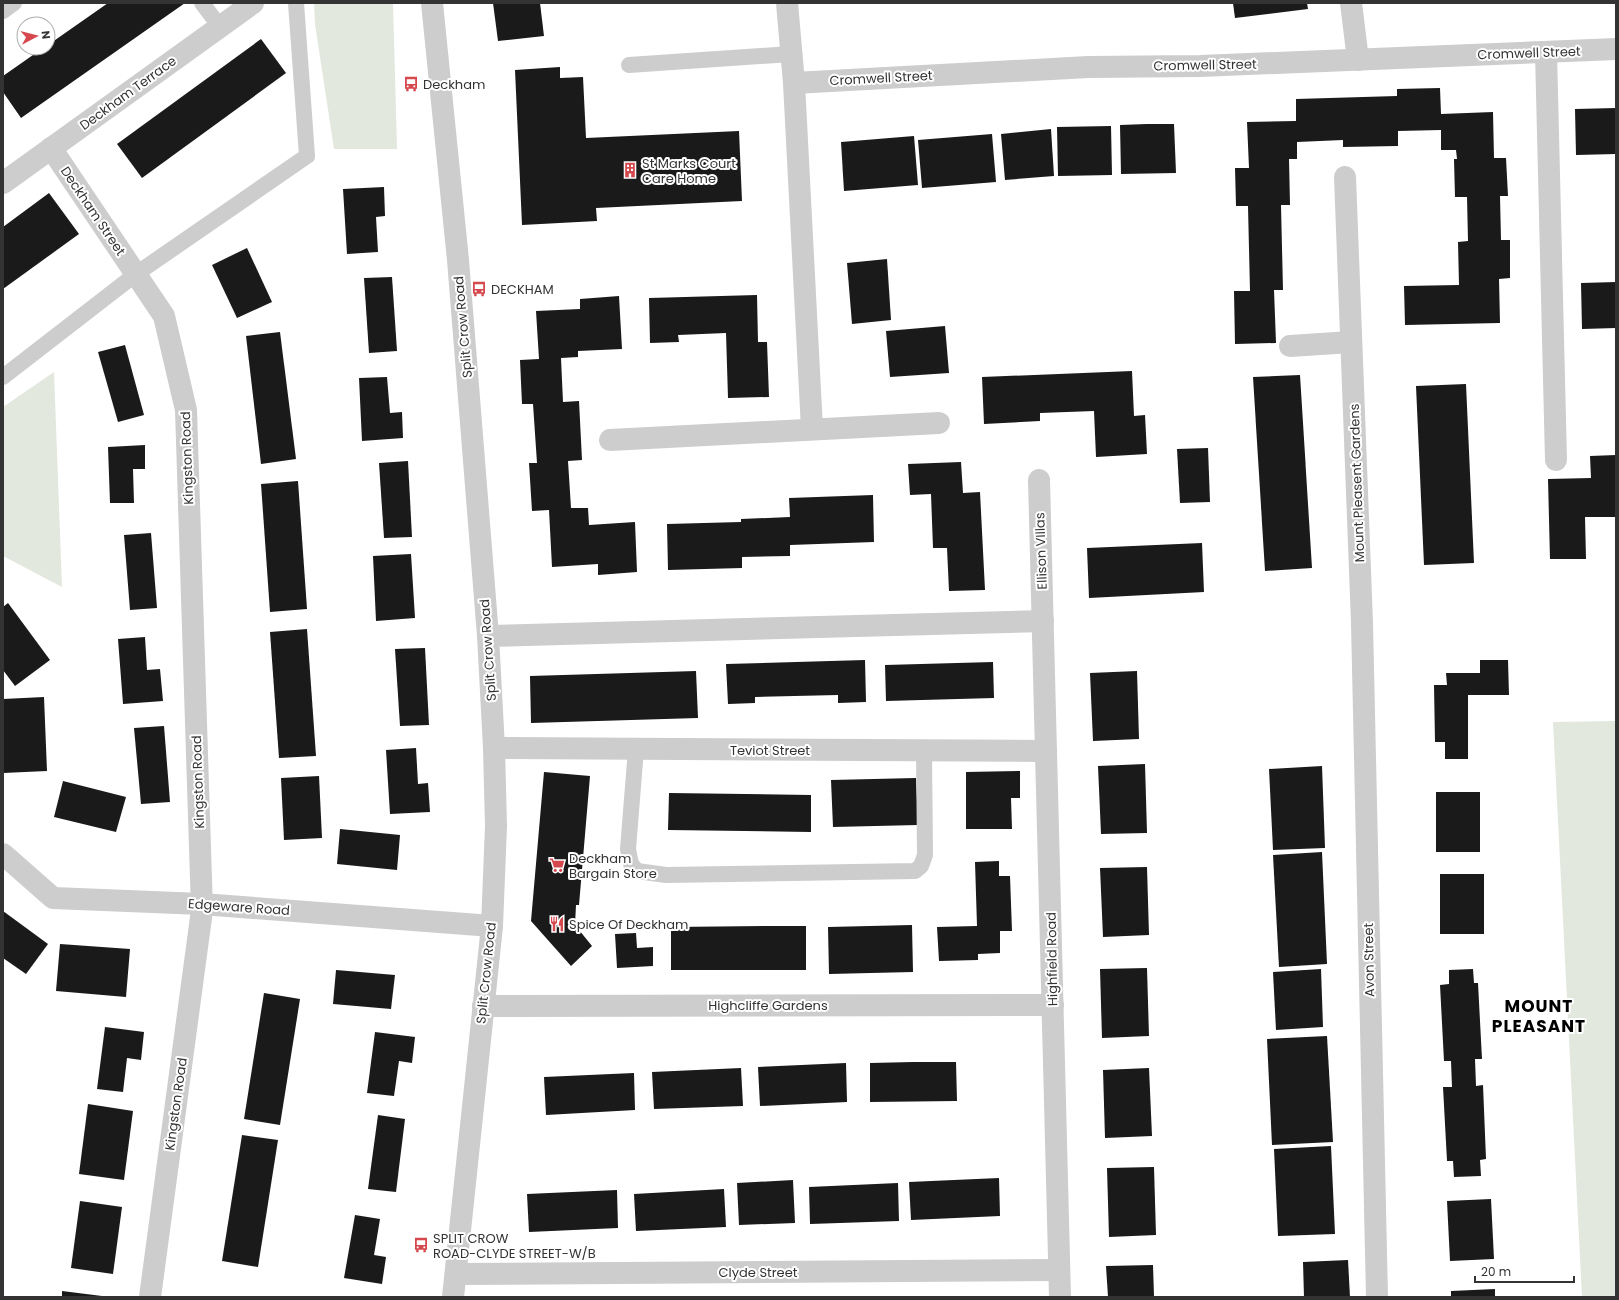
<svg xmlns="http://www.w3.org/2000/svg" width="1619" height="1300" viewBox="0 0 1619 1300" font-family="Poppins,sans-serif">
<rect width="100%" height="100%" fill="#fff"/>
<g fill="#e2e8dd">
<path d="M314 3H393L397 149H334L315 24Z"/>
<path d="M54 372 62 587 3 556V407Z"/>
<path d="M1616 721V1297H1582L1553 722Z"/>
</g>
<g fill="#1a1a1a">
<path d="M108 3H185L21 118 3 92V76L43 48H48V45Z"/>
<path d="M493 3H540L544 36 498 41Z"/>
<path d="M1233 3H1307L1308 9 1235 18Z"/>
<path d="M261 39 286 73 142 178 117 144Z"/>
<path d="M560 67V78L583 77 586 138 739 131 742 201 596 208 597 221 522 225 515 70Z"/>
<path d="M1440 88 1441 114 1493 112 1494 158H1506L1508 196H1500L1501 240H1510V278L1499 279 1500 323 1405 325 1404 286 1459 285 1458 242 1468 241 1467 197H1455L1454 159H1457L1456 150H1441V130L1398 131V146L1343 147V140L1297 142V159H1289L1290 205H1281L1283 290H1274L1276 343 1235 344 1234 291H1250L1248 206H1236L1235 168H1249L1247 122 1296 121V99L1397 96V89Z"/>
<path d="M1616 108V154L1576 155 1575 109Z"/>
<path d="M1147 124H1174L1176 173 1121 174 1120 125Z"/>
<path d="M1111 126 1112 175 1058 176 1057 127Z"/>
<path d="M1051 129 1054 176 1005 180 1001 134Z"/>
<path d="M992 134 996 182 922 188 918 140Z"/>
<path d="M914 136 918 185 844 191 841 142Z"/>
<path d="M384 187 385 216 376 217 378 252 347 254 343 189Z"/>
<path d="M49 193 79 234 3 289V227Z"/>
<path d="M247 248 272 302 237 318 212 265Z"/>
<path d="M887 259 891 320 852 324 847 263Z"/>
<path d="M392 277 397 351 369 353 364 278Z"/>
<path d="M1616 282V328L1582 329 1581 283Z"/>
<path d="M757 295 758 342H767L769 397 728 398 726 333 678 335 679 342 650 343 649 298Z"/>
<path d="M619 296 622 349 578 351V357L561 358 563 402 579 401 582 460 568 461 571 508H588L589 525 635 522 637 572 598 575V564L552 567 549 510 532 511 529 463H537L533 404H522L520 360 539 359 536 311 580 309V299Z"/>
<path d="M945 326 949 373 890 377 886 331Z"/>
<path d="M280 332 296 459 261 464 246 336Z"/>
<path d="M125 345 144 415 118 422 98 352Z"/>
<path d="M1132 371 1134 416 1145 415 1147 454 1096 457 1094 411 1040 413V421L984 424 982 377Z"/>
<path d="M1300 375 1312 568 1265 571 1253 377Z"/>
<path d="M387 377 390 413 402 412 403 438 362 441 359 378Z"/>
<path d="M1466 384 1474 563 1424 565 1416 386Z"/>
<path d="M145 445V469H133L134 503H110L108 447Z"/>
<path d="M1208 448 1210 502 1180 503 1177 449Z"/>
<path d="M1616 455V517H1585L1586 559H1550L1548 479 1591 478 1590 456Z"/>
<path d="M408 461 412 537 384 538 379 463Z"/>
<path d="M961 462 963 493 980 492 985 590 949 591 947 548H933L931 494 910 495 908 464Z"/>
<path d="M298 481 307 609 270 612 261 484Z"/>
<path d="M873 495 874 542 790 545V556L742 557V568L668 570 667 524 741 522V519L790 517 789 498Z"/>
<path d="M151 533 157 608 130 610 124 535Z"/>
<path d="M1202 543 1204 592 1089 598 1087 548Z"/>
<path d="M411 554 415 618 376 621 373 556Z"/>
<path d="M8 603 50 660 15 686 3 670V607Z"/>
<path d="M307 629 316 756 279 758 270 632Z"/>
<path d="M145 637 147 670 160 669 163 701 123 704 118 639Z"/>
<path d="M425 648 429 725 400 726 395 649Z"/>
<path d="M865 660 866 702 838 703V695L755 697V703L728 704 726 664Z"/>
<path d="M1480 660H1508L1509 695H1468V759H1445V742H1435L1434 685H1447L1446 673H1480Z"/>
<path d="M993 662 994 698 886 701 885 665Z"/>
<path d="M696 671 698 718 531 723 530 676Z"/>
<path d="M1137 671 1139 739 1093 741 1090 673Z"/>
<path d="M44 697 47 771 3 773V699Z"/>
<path d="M164 726 170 802 141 804 134 728Z"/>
<path d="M416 748 418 784 428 783 430 812 390 814 386 750Z"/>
<path d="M1145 764 1147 833 1101 834 1098 766Z"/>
<path d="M1322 766 1325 848 1273 850 1269 769Z"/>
<path d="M1020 771V798H1011L1012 829H966V772Z"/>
<path d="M544 772 590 776 579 905H576L575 925 592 946 571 966 531 921Z"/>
<path d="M319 776 322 838 284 840 281 778Z"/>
<path d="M916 778 918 825 833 827 831 780Z"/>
<path d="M63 781 126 797 116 832 54 817Z"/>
<rect x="1436" y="792" width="44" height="60"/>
<path d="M669 793 811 795V832L668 830Z"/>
<path d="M340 829 400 835 397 870 337 864Z"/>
<path d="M1322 852 1327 964 1279 967 1273 855Z"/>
<path d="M999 861V876H1010L1012 931H1000V953L978 954V960L939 961 937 927 977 926 975 862Z"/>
<path d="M1147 867 1149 935 1103 937 1100 868Z"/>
<rect x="1440" y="874" width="44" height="60"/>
<path d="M3 911 48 944 26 974 3 958Z"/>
<path d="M912 925 913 972 829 974 828 927Z"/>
<path d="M773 926H806V970H671V927Z"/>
<path d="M636 933 637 948 653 947V966L617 968 615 934Z"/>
<path d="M60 944 130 949 126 997 56 991Z"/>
<path d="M1147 968 1149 1036 1102 1038 1100 969Z"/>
<path d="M1321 969 1323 1027 1276 1030 1273 972Z"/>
<path d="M1473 969 1474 983H1478L1482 1059H1475L1476 1086 1483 1085 1486 1159 1480 1160 1481 1176 1454 1177 1453 1161H1447L1443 1087H1452L1451 1061H1444L1440 985 1449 984V970Z"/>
<path d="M336 970 395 975 391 1009 333 1004Z"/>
<path d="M264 993 300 999 280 1125 244 1119Z"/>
<path d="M105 1027 144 1032 141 1060 127 1058 123 1092 97 1089Z"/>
<path d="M375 1032 415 1037 412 1063 399 1061 394 1096 367 1093Z"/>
<path d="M1327 1036 1333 1142 1272 1145 1267 1039Z"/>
<path d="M913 1062H956L957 1101 870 1102V1063Z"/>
<path d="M846 1063 847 1102 760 1106 758 1067Z"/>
<path d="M741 1068 743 1106 654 1109 652 1072Z"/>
<path d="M1149 1068 1152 1136 1105 1138 1103 1070Z"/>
<path d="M634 1073 635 1110 546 1115 544 1077Z"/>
<path d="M88 1104 133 1111 124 1180 79 1174Z"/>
<path d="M378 1115 405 1119 396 1192 368 1189Z"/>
<path d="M242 1135 278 1140 258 1267 222 1261Z"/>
<path d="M1331 1146 1335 1234 1278 1236 1274 1149Z"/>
<path d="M1154 1167 1156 1235 1109 1237 1107 1168Z"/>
<path d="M999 1178 1000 1216 911 1220 909 1182Z"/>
<path d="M793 1180 795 1223 739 1225 737 1183Z"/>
<path d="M898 1183 899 1221 810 1224 809 1187Z"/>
<path d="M724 1189 726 1227 636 1231 634 1194Z"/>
<path d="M617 1190 618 1228 529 1232 527 1194Z"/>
<path d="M1491 1199 1494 1259 1450 1261 1447 1201Z"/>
<path d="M80 1201 122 1207 113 1274 71 1268Z"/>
<path d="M355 1215 380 1219 374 1255 386 1257 382 1284 344 1278Z"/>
<path d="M1348 1260 1350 1297H1304L1303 1262Z"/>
<path d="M1153 1265 1154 1297H1108L1106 1266Z"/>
<path d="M1495 1289V1297H1451V1291Z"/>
<path d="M62 1291 102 1296V1297H62Z"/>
</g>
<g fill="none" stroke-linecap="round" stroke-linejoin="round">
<g stroke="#cdcdcd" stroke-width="16">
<path d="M202 3 220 27"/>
<path d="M3 11 14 3"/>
<path d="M629 65 791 54"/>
<path d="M3 377 136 274 307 156 296 3"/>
<path d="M636 749 628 849 631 864 637 871 666 875 915 871 921 866 925 855 924 751"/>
</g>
<g stroke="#cdcdcd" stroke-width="22">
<path d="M787 3 794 83 812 429"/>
<path d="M1351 3 1358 60"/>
<path d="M1546 52 1556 460"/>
<path d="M794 83 1088 67 1200 66 1616 49"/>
<path d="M51 148 164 316 186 410 202 910 150 1297"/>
<path d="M1345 177 1362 623 1377 1297"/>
<path d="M3 183 253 3"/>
<path d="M1290 346 1351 342"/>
<path d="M610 440 939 423"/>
<path d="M1039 480 1060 1297"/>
<path d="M488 636 1043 621"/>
<path d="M494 748 1046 751"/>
<path d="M3 854 53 898 202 904 492 926"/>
<path d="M483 1006 1053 1005"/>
<path d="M456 1274 1059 1270"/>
</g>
<path stroke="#cdcdcd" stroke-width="22" d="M432 3 458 260 488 636 494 748 496 826 492 926 453 1297"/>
</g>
<defs>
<g id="bus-bare" transform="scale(1.2)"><path d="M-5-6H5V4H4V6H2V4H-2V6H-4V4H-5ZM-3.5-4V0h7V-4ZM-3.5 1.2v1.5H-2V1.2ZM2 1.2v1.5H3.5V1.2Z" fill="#d5494e" stroke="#fff" stroke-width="2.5" paint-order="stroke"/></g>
<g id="building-bare" transform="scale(1.2)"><path d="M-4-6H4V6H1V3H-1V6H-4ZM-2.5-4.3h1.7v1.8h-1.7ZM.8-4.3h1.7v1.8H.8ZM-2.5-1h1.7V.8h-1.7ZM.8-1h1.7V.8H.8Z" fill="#d5494e" stroke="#fff" stroke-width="2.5" paint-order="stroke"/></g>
<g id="supermarket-bare" transform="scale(1.2)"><path d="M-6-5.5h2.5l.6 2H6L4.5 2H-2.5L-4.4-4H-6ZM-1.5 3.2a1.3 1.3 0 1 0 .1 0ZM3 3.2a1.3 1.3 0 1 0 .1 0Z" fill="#d5494e" stroke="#fff" stroke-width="2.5" paint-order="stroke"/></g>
<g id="restaurant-bare" transform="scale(1.2)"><path d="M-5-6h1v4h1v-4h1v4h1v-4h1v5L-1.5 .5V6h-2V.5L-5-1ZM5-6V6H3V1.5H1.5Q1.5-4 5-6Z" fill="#d5494e" stroke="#fff" stroke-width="2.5" paint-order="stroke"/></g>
</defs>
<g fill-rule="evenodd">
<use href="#bus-bare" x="411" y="84"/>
<use href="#building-bare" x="630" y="170"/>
<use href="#bus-bare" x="479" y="289"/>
<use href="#supermarket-bare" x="557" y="865"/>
<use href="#restaurant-bare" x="557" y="924"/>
<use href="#bus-bare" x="421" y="1245"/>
</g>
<g text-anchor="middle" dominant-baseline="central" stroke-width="4" stroke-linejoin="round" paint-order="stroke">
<g font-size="13" fill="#333" stroke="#fff">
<text transform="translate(1529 53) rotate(-2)">Cromwell Street</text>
<text transform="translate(1205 65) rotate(-1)">Cromwell Street</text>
<text transform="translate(881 78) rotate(-3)">Cromwell Street</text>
<text transform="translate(128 93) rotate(-36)">Deckham Terrace</text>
<text transform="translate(93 211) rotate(56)">Deckham Street</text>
<text transform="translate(463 327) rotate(-95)">Split Crow Road</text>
<text transform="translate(187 458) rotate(-92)">Kingston Road</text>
<text transform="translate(1357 483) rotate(-92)">Mount Pleasent Gardens</text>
<text transform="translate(1041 551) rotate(-92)">Ellison VIllas</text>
<text transform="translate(488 650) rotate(-94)">Split Crow Road</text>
<text x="770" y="750">Teviot Street</text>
<text transform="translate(198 782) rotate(-92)">Kingston Road</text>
<text transform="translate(239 907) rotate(4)">Edgeware Road</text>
<text transform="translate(1052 959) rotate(-91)">Highfield Road</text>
<text transform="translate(1369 960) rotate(-91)">Avon Street</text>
<text transform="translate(486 973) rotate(-84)">Split Crow Road</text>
<text x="768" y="1005">Highcliffe Gardens</text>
<text transform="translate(176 1104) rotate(-82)">Kingston Road</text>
<text x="758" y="1272">Clyde Street</text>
</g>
<g font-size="13" fill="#333" stroke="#fff" text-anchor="start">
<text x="423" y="84">Deckham</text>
<text x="642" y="163">St Marks Court<tspan x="642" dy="15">Care Home</tspan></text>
<text x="491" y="289">DECKHAM</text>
<text x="569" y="858">Deckham<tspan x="569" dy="15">Bargain Store</tspan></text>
<text x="569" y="924">Spice Of Deckham</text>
<text x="433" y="1238">SPLIT CROW<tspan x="433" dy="15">ROAD-CLYDE STREET-W/B</tspan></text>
</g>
<g font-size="17" font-weight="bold" letter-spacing="1" fill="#000" stroke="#fff">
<text x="1539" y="1006">MOUNT<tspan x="1539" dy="20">PLEASANT</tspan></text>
</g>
</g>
<rect width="1619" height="1300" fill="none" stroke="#333333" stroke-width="8"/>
<g transform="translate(36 36) rotate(83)"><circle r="19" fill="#ffffff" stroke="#adadad"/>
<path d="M0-3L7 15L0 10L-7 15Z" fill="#d5494e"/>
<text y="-6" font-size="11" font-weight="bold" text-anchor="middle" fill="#333333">N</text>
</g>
<path d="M1475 1276v6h99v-6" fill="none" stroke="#333333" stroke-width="2"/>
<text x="1481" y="1276" font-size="12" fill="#333333" stroke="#ffffff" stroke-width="3" paint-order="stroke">20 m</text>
</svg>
